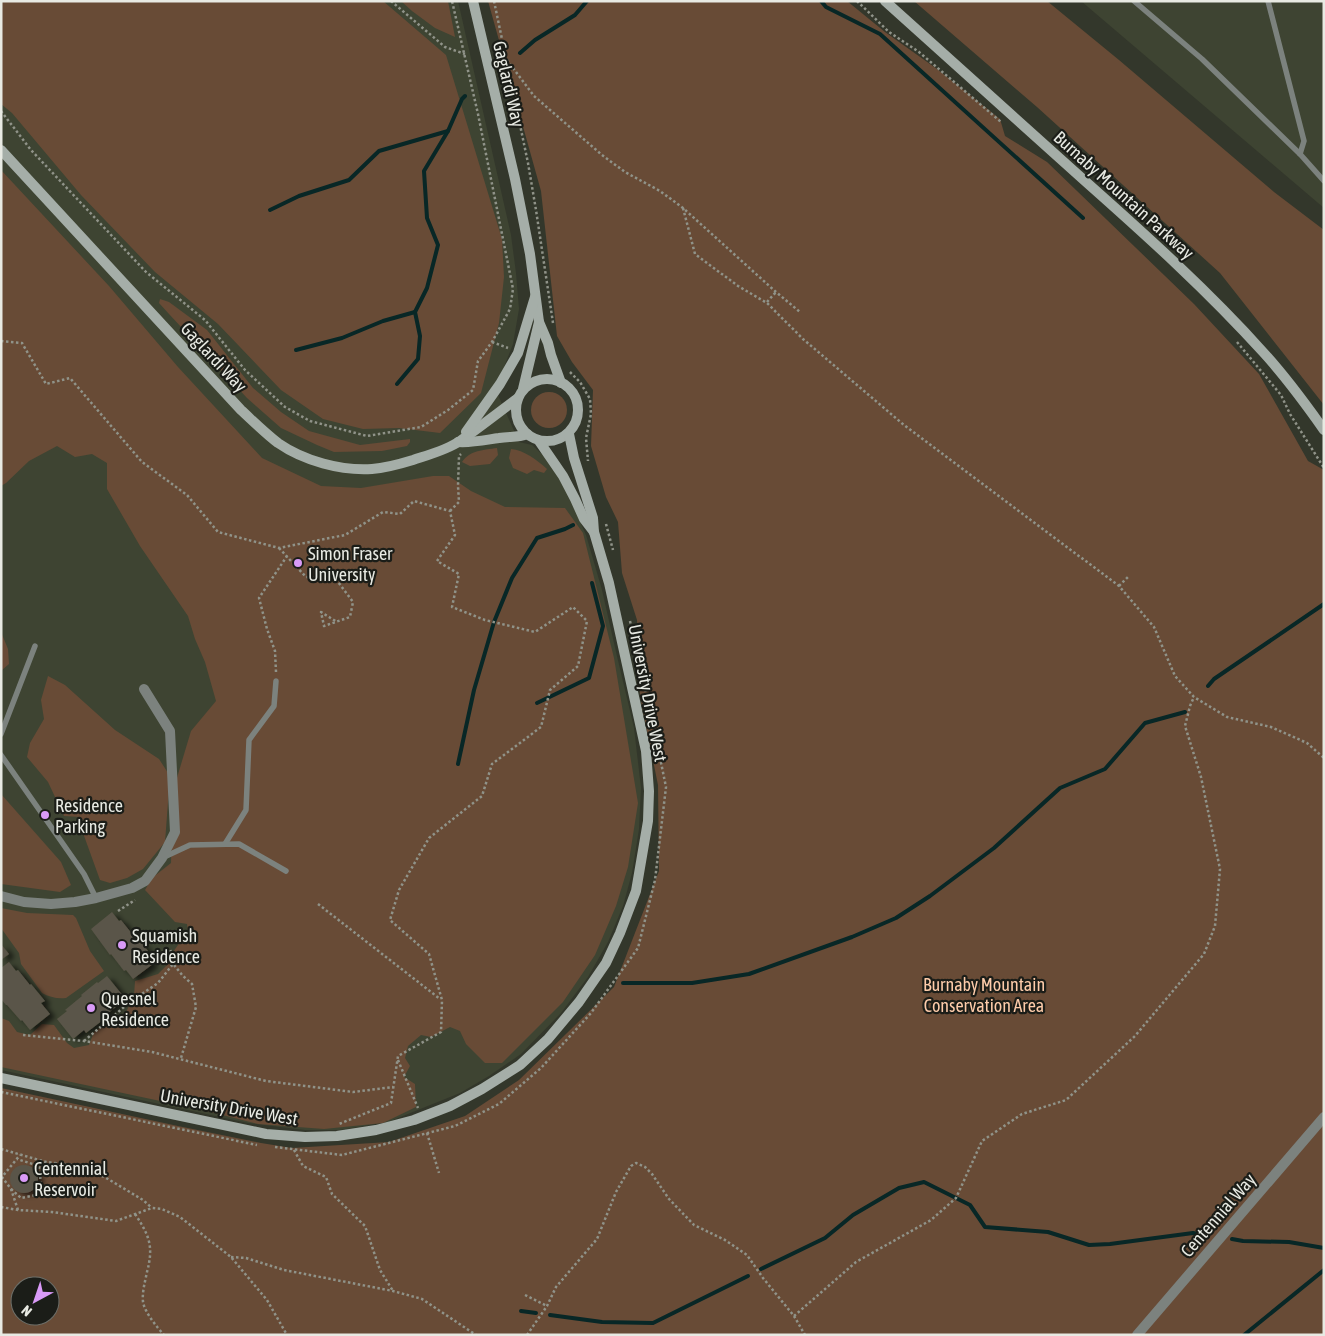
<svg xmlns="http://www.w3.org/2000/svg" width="1325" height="1336" viewBox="0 0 1325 1336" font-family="'Asap Condensed',sans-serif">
<defs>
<filter id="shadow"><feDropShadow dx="5.5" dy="3" stdDeviation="2.5" flood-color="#0009"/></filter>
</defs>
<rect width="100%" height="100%" fill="#33372b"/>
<g fill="#3e4432">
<path d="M1 1H458L511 235 516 273 519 309 513 344 504 367 494 386 519 442 532 445 545 457 557 474 569 497 586 535 602 590 616 652 634 728 641 788 639 829 632 873 623 906 608 942 588 977 561 1013 521 1054 489 1076 460 1093 388 1122 339 1130H305L248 1123 1 1070Z"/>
<path d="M1081 1H1324V208Z"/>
</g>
<g fill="#684b36" fill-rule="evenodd">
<path d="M1 1H383L446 55 502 239 504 277 499 323 481 393 440 433 399 428 363 429 323 419 281 390 218 324 155 272 81 195 12 113 1 104Z"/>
<path d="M401 1H448L455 37 435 28 412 11Z"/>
<path d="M488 1H847L885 32 937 69 1000 119 1005 136 1047 162 1194 304 1259 374 1308 461 1324 470V1335H1V1088L178 1126 261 1143 292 1148 389 1142 465 1116 519 1080 614 987 659 871 658 785 640 696 637 620 622 573 618 522 606 497 591 446 593 390 572 362 557 336 541 191ZM20 1286H50V1316H20Z"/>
<path d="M914 1H1047L1119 60 1274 192 1324 230V405L1220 273 1037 107Z"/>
<path d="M1 170 109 286 178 367 262 458 321 486 361 488 433 476H449L471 491 505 507 565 508 583 533 614 658 638 803 628 867 616 906 595 955 563 1002 502 1063H485L466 1044 460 1031 450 1027 431 1037 421 1035 408 1046 405 1058 410 1066 404 1077 415 1084 416 1107 383 1123 324 1129 258 1124 207 1111 1 1067V1018L9 1021 17 1032 30 1035 42 1024 54 1025 67 1043 74 1048 89 1045 94 1032 113 1019 125 1014 134 996 135 981 158 974 169 963 173 952 188 931 187 924 175 922 145 890 152 878 171 863 173 791 191 731 216 701 205 662 195 639 188 616 140 546 107 489V463L92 454 75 457 57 446 29 461 6 483 1 486Z"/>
<path d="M160 299 169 302 207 330 253 388 281 412 309 431 360 445 410 439V442L407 446 382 451 334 452 317 445 281 428 247 398 169 314 159 303Z"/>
<circle cx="549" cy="410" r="18"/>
<path d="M497 448 498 455 490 464 470 466 462 462C470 450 484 450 497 448Z"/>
<path d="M511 449C524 450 537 460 547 469L544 473 534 470 527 474 513 468 509 458Z"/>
<path d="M1 632 8 649 9 664 2 670 1 681Z"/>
<path d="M48 676 65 685 115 730 159 759 170 776 165 842 143 869 127 878 110 883 100 880 83 833 89 825 80 817 64 816 48 782 27 757 30 743 44 719 41 700Z"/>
<path d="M1 794 61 862 71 885 60 892 1 884Z"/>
<path d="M1 908 27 913 73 915 76 918 90 951 104 971 66 998C57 999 49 997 42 993L21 964 19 953 1 928Z"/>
</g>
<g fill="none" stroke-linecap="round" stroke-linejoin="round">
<g stroke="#082726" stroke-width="4">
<path d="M821 1 826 7 880 34 1083 218"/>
<path d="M520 53 535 40 575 15 587 1"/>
<path d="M270 210 299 196 349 180 379 151 448 131"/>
<path d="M296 350 342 338 383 321 415 312"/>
<path d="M397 384 418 359 420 336 415 312 427 288 438 245 427 218 424 171 448 131 462 99 465 96"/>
<path d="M1208 686 1214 679 1324 604"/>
<path d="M537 703 589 678 603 626 592 583"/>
<path d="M458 764 474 690 494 622 512 578 537 538 565 529 573 525"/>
<path d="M623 983H692L749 974 852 937 896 918 930 896 994 848 1060 788 1105 769 1145 723 1185 712"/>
<path d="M1232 1239 1243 1241 1289 1242 1324 1248"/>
<path d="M761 1269 825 1238 853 1215 899 1188 924 1182 970 1205 985 1227 1048 1232 1089 1245 1110 1244 1193 1233 1208 1236"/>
<path d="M521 1311 536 1313"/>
<path d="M550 1315 602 1322 653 1323 748 1276"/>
<path d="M1244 1335 1324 1270"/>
</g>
</g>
<g fill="#5a5548" filter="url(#shadow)">
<path d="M112 912 119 921 121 920 133 935 135 934 148 951 145 953 153 964 133 979 126 970 124 971 111 954 110 955 91 929Z"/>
<path d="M1 944 9 954 1 960Z"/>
<path d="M9 962 16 971 18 970 30 985 31 984 45 1001 41 1003 50 1014 30 1030 22 1020 21 1021 7 1005H6L1 999V968Z"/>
<path d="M107 976 124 997 116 1004 117 1006 102 1018 103 1020 86 1033 84 1030 73 1039 57 1019 67 1011 65 1010 82 996 81 995 97 982 98 983Z"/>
<circle cx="24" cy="1179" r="14"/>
</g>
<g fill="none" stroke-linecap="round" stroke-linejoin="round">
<g stroke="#909389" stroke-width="2.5" stroke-dasharray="2.5 2.5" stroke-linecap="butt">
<path d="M391 1 445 47 465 54"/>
<path d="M494 1 528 163 536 210 553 323"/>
<path d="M857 1 889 32 919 52 1001 122"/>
<path d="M507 60 534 96 602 155 625 172 660 191 683 208 776 292 800 312"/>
<path d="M1 111 31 150 146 272 205 320 245 370 285 407 310 421 367 436 421 427 448 410 473 390 478 361 492 342 510 309 513 289 478 114 452 1"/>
<path d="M683 208 695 254 738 286 767 303 803 339 904 425 1119 586 1154 627 1175 676 1194 697 1227 717 1271 727 1307 743 1324 758"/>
<path d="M767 302 776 292"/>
<path d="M1 341 22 343 46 384 70 378 142 462 187 495 218 532 279 548 345 535 383 512 400 514 414 501 450 511 455 535 437 561 459 574 452 607 485 620 535 632 573 607 587 621 578 666 550 690 541 727 492 764 482 796 429 838 399 890 390 920 429 954 442 1000 441 1032 398 1056 391 1103 339 1124"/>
<path d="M492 342 508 348"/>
<path d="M1237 342 1281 395 1290 414 1324 468"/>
<path d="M570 372 580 382 590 399 591 414 586 438 588 461"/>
<path d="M450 511 459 502 458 486 459 456 461 454"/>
<path d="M606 524 613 550"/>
<path d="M279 548 306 577 335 578 353 602 350 617 324 626 321 612 337 622"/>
<path d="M1119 586 1128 577"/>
<path d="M630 621 650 711"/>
<path d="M276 672 275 651 267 629 259 598 287 556"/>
<path d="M318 904 440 999"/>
<path d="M118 911 135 900"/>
<path d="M174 965 183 976 192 984 196 1007 181 1058"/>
<path d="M23 1035 84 1041 152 1052 266 1081 353 1092 393 1087"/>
<path d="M84 1041 130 1002 158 983 173 964 170 948"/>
<path d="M398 1060 418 1108"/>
<path d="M1 1092 257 1145"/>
<path d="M427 1133 439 1173"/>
<path d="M275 1147 342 1155 455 1126 499 1104 541 1068 591 1013 638 948 655 880 666 787 658 748"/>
<path d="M1 1149 46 1162 82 1166 108 1179 143 1200 152 1208"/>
<path d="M294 1150 303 1166 326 1177 332 1194 365 1226 380 1270 393 1291"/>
<path d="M11 1189 21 1198 42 1194 39 1166 17 1159"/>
<path d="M1 1207 18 1210 52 1212 116 1221 152 1208 162 1209 180 1217 231 1257 267 1300 287 1335"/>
<path d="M18 1210 11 1189 2 1177 20 1155"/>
<path d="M135 1214C149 1235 154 1246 147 1272 145 1282 142 1292 143 1302 145 1313 157 1327 164 1335"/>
<path d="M231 1257 246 1258 284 1270 393 1291 422 1299 476 1335"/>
<path d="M525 1295 547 1306"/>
<path d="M794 1316 856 1262 931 1220 956 1198 982 1141 1022 1114 1066 1100 1135 1036 1204 954 1215 926 1220 869 1201 777 1185 726 1190 706 1194 697"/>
<path d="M527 1335 547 1306 556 1287 597 1239 616 1192 631 1166 636 1163 645 1167 652 1174 669 1199 694 1225 725 1240 747 1255 763 1278 794 1316 805 1335"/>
</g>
<g stroke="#7c827e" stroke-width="5.5">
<path d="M1134 1 1202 59 1300 154 1324 181"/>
<path d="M1268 1 1304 141 1300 154"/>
<path d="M1 734 35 646"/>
<path d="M1 755 84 874 96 898"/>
<path d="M225 844 246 810 249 740 274 706 276 681"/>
<path d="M162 858 190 845 239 844 286 871"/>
</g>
<g stroke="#7c827e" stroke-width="10">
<path d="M1 896 24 902 51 904 75 902 96 898 132 888 145 881 162 858 175 832 170 731 144 689"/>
<path d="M1137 1335 1324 1117"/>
</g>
<g stroke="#a5aea8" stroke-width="10">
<path d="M473 1 515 179 530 254 539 322 548 343 551 355 561 383"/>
<path d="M885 1C952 61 1018 121 1085 181 1147 236 1208 291 1263 352 1285 376 1305 403 1324 430"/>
<path d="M1 150 241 410C253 421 265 433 278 443 304 461 341 471 372 469 386 468 400 464 413 460 428 455 447 450 460 441 479 428 499 412 518 398"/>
<circle cx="547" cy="410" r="31"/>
<path d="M523 389 539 322"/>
<path d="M466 432 500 384 518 353 535 297"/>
<path d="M539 441 563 476 575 499 584 519 594 532"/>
<path d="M458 442C472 443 485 440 499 438 510 436 517 438 527 434"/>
<path d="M1 1078 266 1134 305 1137 337 1136 376 1130 414 1120 450 1106 482 1089 520 1065 548 1039 579 1002 606 963 620 933 636 891 648 821 649 791 646 751 609 583 594 532 593 518 574 458 569 434"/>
</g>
</g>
<g fill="#d99af7" stroke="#1b1d18" stroke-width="2">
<circle cx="298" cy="563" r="5"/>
<circle cx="45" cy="815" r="5"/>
<circle cx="122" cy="945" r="5"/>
<circle cx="91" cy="1008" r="5"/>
<circle cx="24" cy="1178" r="5"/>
</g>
<g text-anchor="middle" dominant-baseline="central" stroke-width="4.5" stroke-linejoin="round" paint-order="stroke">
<g font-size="18" fill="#e8eae3" stroke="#1b1d18">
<text transform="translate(509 84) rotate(77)">Gaglardi Way</text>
<text transform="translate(1124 195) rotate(42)">Burnaby Mountain Parkway</text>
<text transform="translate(214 357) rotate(47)">Gaglardi Way</text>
<text transform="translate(648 693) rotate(79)">University Drive West</text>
<text transform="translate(229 1107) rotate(10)">University Drive West</text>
<text transform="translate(1218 1215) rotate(-49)">Centennial Way</text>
</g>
<g font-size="18" fill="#e8eae3" stroke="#1b1d18" text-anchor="start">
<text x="308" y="553">Simon Fraser<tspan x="308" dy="21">University</tspan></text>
<text x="55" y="805">Residence<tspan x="55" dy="21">Parking</tspan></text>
<text x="132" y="935">Squamish<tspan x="132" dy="21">Residence</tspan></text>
<text x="101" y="998">Quesnel<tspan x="101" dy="21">Residence</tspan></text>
<text x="34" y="1168">Centennial<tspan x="34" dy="21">Reservoir</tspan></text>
</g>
<g font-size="18" fill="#feccaa" stroke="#1b1d18">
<text x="984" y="984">Burnaby Mountain<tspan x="984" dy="21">Conservation Area</tspan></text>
</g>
</g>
<rect width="1325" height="1336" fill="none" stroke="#e8eae3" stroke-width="5"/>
<g transform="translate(35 1301) rotate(220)"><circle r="24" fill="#1b1d18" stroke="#6d6f69"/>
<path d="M0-4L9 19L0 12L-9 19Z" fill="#d99af7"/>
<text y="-8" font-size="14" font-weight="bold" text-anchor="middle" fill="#e8eae3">N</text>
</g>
</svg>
